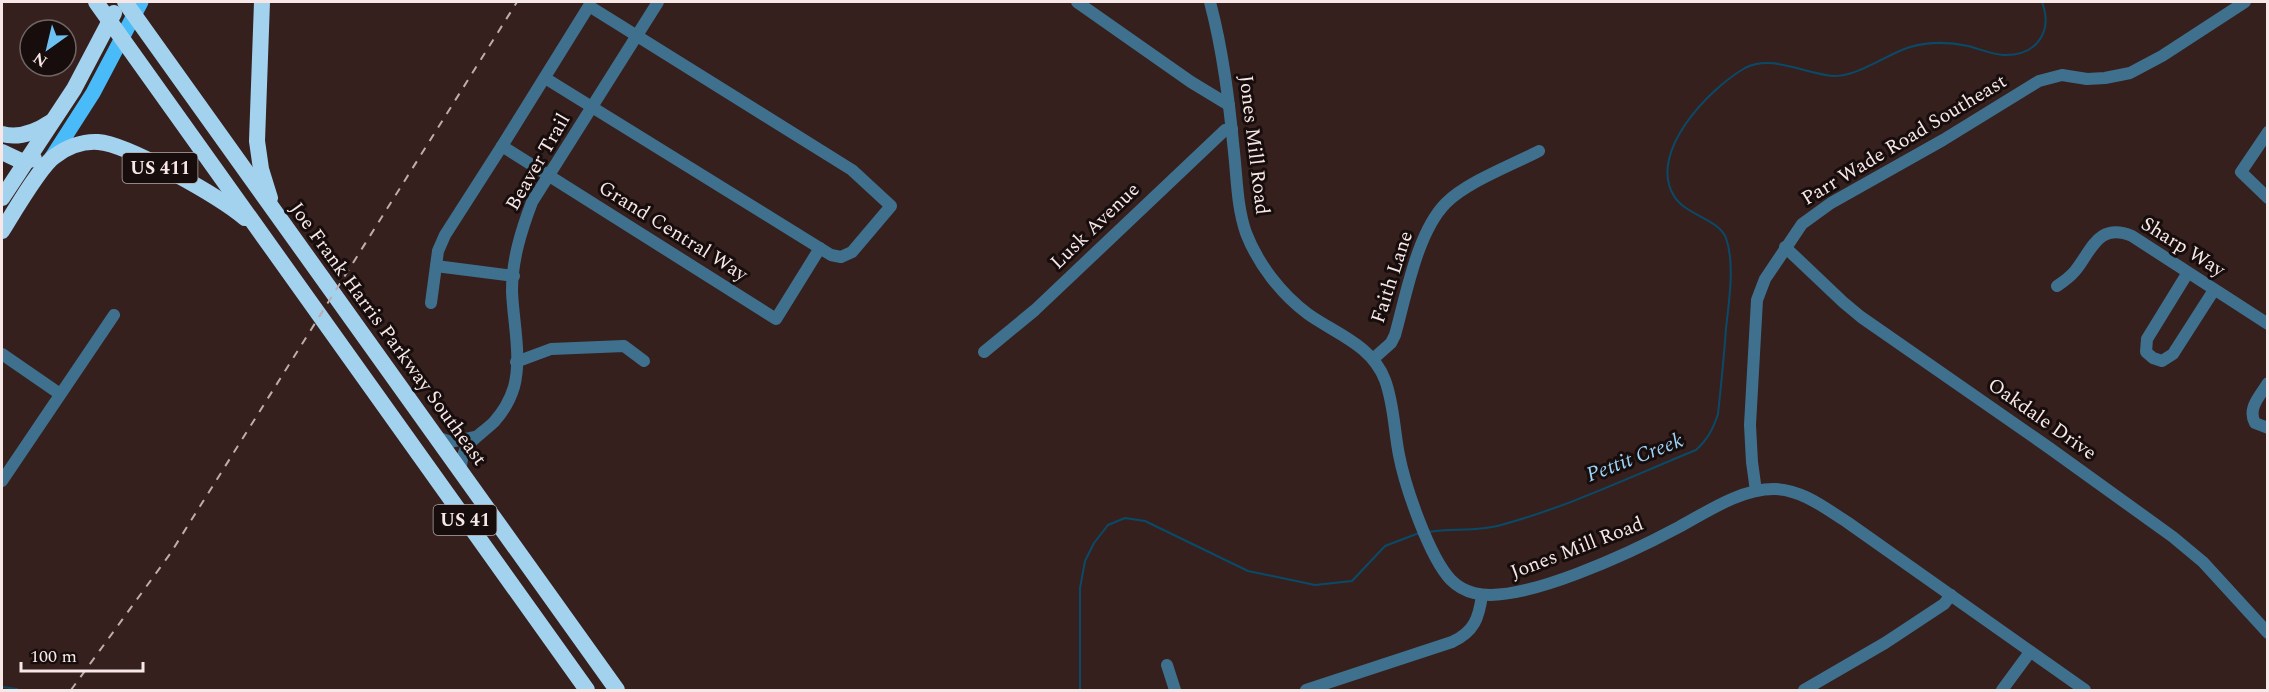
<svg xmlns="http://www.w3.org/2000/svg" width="2269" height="692" viewBox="0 0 2269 692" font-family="Spectral,serif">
<rect width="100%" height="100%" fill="#35201e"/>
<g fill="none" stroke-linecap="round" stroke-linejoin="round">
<g stroke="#0a4a69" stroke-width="2">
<path d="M1428 532C1452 528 1477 532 1501 525 1568 507 1632 476 1696 450 1708 439 1713 429 1718 414 1721 386 1724 357 1726 328 1729 302 1735 263 1726 238 1719 219 1685 215 1674 196 1647 152 1710 88 1745 68 1772 54 1805 74 1834 76 1857 77 1887 54 1910 47 1928 42 1950 42 1968 46 1980 49 1991 54 2003 55 2037 56 2053 32 2042 2"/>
<path d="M2 687 17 689"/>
<path d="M1080 690V588L1085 561 1094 543 1108 525 1125 518 1145 521 1248 571 1315 585 1352 581 1385 546 1419 533"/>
</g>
<g stroke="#3f718f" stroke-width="12">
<path d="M1077 2 1191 82 1229 105"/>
<path d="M1210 2C1223 51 1229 101 1234 152 1237 179 1237 207 1246 233 1258 264 1281 294 1308 314 1336 334 1372 345 1385 380 1394 404 1394 430 1399 455 1405 486 1429 557 1451 580 1457 586 1466 591 1474 593 1520 606 1636 550 1679 527 1707 512 1740 489 1774 489 1801 489 1825 508 1847 522L2085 690"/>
<path d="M2268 132 2241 172 2268 198"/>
<path d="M502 146 776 319 820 248"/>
<path d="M1785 247 1843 302 1861 317 2048 447 2173 537 2203 562 2268 633"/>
<path d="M436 266 514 276"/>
<path d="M2187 274 2147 339 2146 352 2153 358 2162 361 2173 354 2214 290"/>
<path d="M2057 286C2063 282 2070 277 2075 271 2092 250 2098 222 2132 236L2268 324"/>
<path d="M431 303 438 251 445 235 502 146 589 6 852 170 891 206 852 252 841 257 831 255 545 78"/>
<path d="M984 352 1035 310 1225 130 1232 129"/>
<path d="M2 354 60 394"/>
<path d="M1373 359 1391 343 1395 335C1406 296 1417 232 1446 203 1467 182 1512 165 1539 151"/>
<path d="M516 362 551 349 624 346 644 361"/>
<path d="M2268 383C2260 396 2247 408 2255 423L2268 428"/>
<path d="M436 437 451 442 474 437"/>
<path d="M461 473C460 443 475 440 494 422 503 412 510 400 514 387 522 357 513 321 512 291 512 260 521 231 532 202L658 2"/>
<path d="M2 481 114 315"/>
<path d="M1756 491 1752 462 1750 425 1757 300 1765 279 1802 224 1831 203 1943 140 2039 81 2062 75 2087 79 2105 78 2130 73 2162 56 2245 2"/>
<path d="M1167 665 1175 690"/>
<path d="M1306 690 1452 642C1474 632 1479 618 1482 595"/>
<path d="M1804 690 1885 643 1944 604 1951 595"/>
<path d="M2002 690 2030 652"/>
</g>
<path stroke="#49bbf9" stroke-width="15" d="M52 157 93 93 141 2"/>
<g stroke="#a3d2ef" stroke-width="16">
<path d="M96 2 587 690"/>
<path d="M125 2 617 690"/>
<path d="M262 2 257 141 261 169 270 198"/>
<path d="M2 134C20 139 36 132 51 122"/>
<path d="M2 152 21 161 34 159"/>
<path d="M2 198 74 89 114 13"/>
<path d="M2 231C12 215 41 165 55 156 67 147 83 141 98 142 128 144 220 197 245 218"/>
</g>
<path stroke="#beadac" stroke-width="2" stroke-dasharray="8 8" stroke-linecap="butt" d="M71 690 170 554 517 2"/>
</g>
<g text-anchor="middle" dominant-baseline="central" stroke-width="6" stroke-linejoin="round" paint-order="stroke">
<g fill="#160d0c" stroke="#b4a6a5" stroke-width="1.5">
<rect x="122.5" y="153" width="75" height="30" rx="4.5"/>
<rect x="433.5" y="505" width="63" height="30" rx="4.5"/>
</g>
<g font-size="18" font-weight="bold" fill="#f7e8e7">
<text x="160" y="168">US 411</text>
<text x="465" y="520">US 41</text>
</g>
<g font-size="20" fill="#f7e8e7" stroke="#160d0c">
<text transform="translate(1904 140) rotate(-31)">Parr Wade Road Southeast</text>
<text transform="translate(1254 145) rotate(83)">Jones Mill Road</text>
<text transform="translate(538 162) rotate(-60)">Beaver Trail</text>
<text transform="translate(1095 226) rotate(-44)">Lusk Avenue</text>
<text transform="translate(673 231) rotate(32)">Grand Central Way</text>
<text transform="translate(2183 247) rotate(32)">Sharp Way</text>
<text transform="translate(1392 277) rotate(-72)">Faith Lane</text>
<text transform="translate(388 334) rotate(54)">Joe Frank Harris Parkway Southeast</text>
<text transform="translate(2042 419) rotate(35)">Oakdale Drive</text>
<text transform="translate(1577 548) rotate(-21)">Jones Mill Road</text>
</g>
<g font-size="21" font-style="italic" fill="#9cd5f9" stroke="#160d0c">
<text transform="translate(1635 458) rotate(-21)">Pettit Creek</text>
</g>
</g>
<rect width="2269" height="692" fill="none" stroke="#f7e8e7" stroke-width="6"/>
<g transform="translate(48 48) rotate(214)"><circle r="28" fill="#160d0c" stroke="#706564" stroke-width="1.5"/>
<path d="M0-4.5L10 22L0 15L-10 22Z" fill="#6ec2f3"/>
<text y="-9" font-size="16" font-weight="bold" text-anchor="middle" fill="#f7e8e7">N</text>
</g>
<path d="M21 662v9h122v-9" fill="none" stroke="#f7e8e7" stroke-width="3"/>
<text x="30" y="662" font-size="18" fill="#f7e8e7" stroke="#160d0c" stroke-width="4.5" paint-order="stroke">100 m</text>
</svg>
